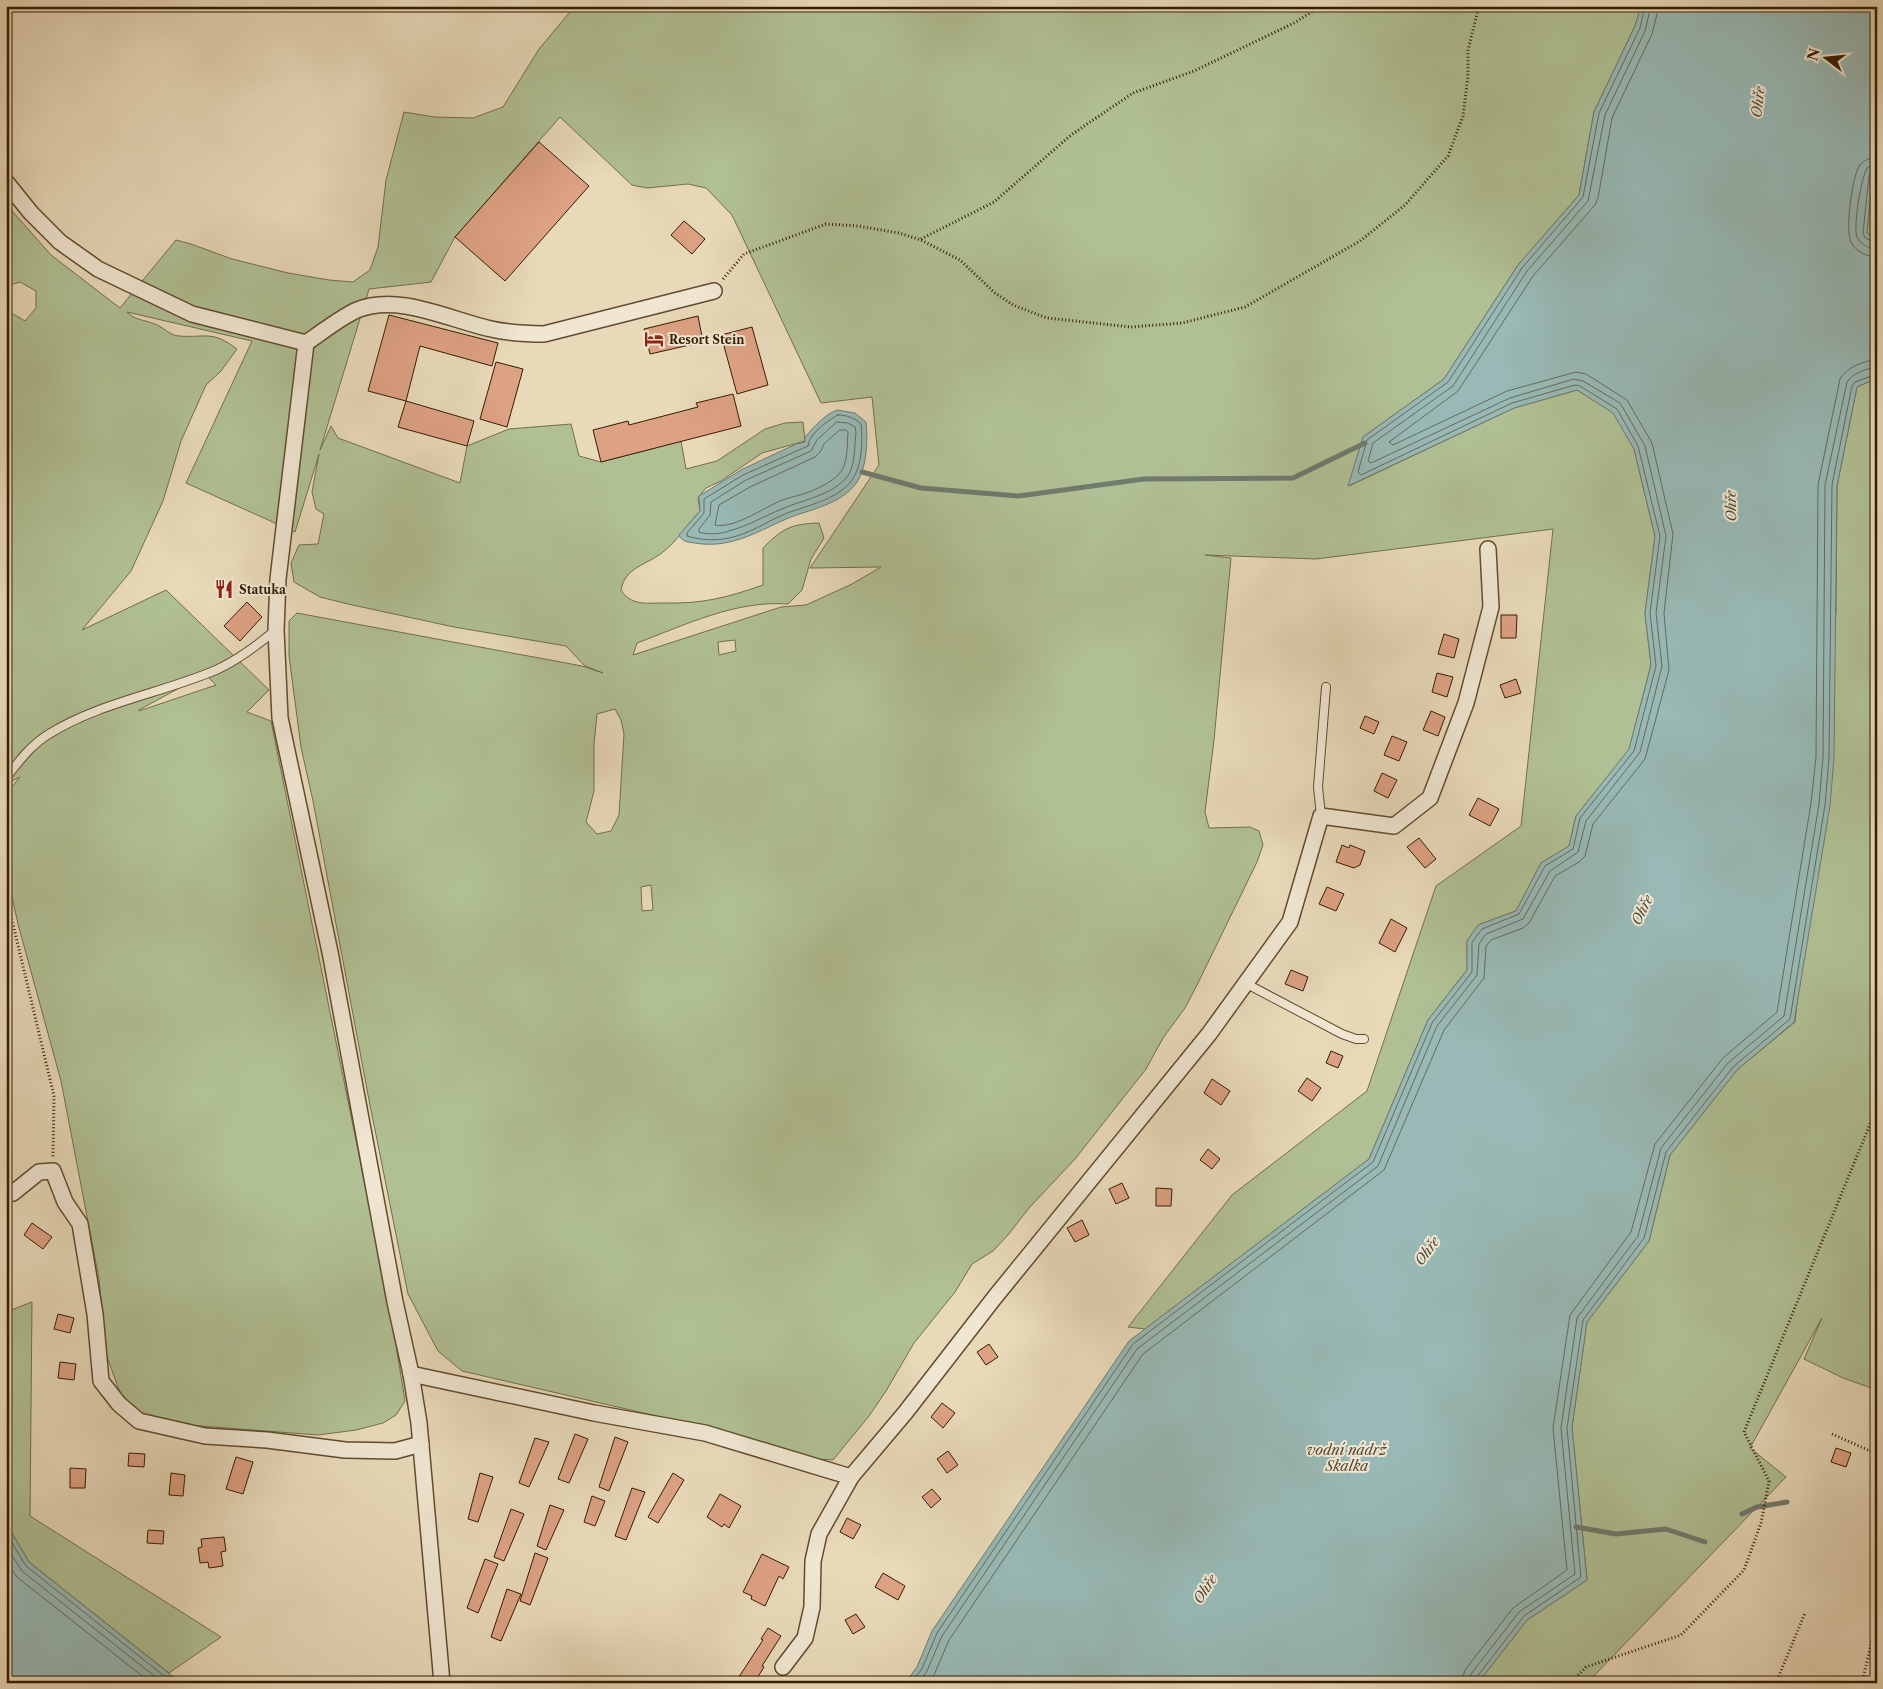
<svg xmlns="http://www.w3.org/2000/svg" width="1883" height="1689" viewBox="0 0 1883 1689" font-family="'Libre Caslon Text',serif">
<rect width="100%" height="100%" fill="#e8d9b9"/>
<filter id="stains"><feTurbulence type="fractalNoise" baseFrequency=".004" numOctaves="4"/><feColorMatrix values="0 0 0 0 .2 0 0 0 0 .09 0 0 0 0 .02 0 0 0 .5 -.17"/></filter>
<radialGradient id="worn" r=".72"><stop offset=".6" stop-color="#630" stop-opacity="0"/><stop offset="1" stop-color="#630" stop-opacity=".3"/></radialGradient>
<g fill="#b0c094" stroke="#726e4a" fill-rule="evenodd">
<path d="M575 6H1641L1635 26 1594 112 1579 195 1518 265 1444 379 1363 437 1349 486 1514 408 1577 390 1614 413 1634 449 1655 536 1645 613 1651 665 1629 750 1576 816 1569 846 1541 863 1516 911 1478 925 1467 941V970L1428 1020 1369 1159 1145 1329 1128 1327 1232 1195 1367 1091 1436 886 1521 826 1553 529 1316 559 1205 555 1231 558 1214 740 1205 812 1209 828 1250 827 1259 831 1263 845 1257 862 1198 983 1185 1008 1163 1038 1146 1069 1075 1159 1029 1208 1008 1235 993 1251 972 1264 955 1292 914 1343 886 1391 869 1416 833 1460 801 1458 717 1430 462 1371 438 1351 408 1294 369 1100 313 801 301 747 289 656V621L297 613 582 666 603 673 585 666 566 646 454 627 348 604 320 597 294 582 291 563 299 545 318 544 324 514 316 509 312 492 319 454 295 532 186 483 252 341 127 312C134 320 145 320 155 324 163 327 171 336 179 336 207 338 212 330 237 349L221 371 206 385 181 441 163 501 131 571 82 630 166 590 269 690 247 712 271 721 390 1308 405 1401 396 1415 383 1423 356 1430 318 1435 187 1425 149 1418 122 1398 106 1354 99 1279 61 1081 18 924 6 870V794L20 777 6 784V204L51 255 120 308 176 240 191 244 232 259 288 273 329 280 353 282 370 270 378 247 386 180 404 112 434 117 473 118 503 107 539 49ZM560 117 632 185 647 188 688 184 706 188 732 215 821 403 872 397 879 465 810 568 881 567 852 584 806 605 781 607 633 655 637 643C685 625 736 600 788 604L802 590 811 559 824 538 819 523C791 524 783 528 763 548V585C726 598 702 604 663 603 646 603 631 606 621 590 625 567 647 565 663 552 677 541 688 524 700 511L698 498 706 488 721 481 762 453 805 441 803 422 785 423 765 429 717 461 686 469 681 441 601 462 579 456 571 424 509 429 467 446 460 483 338 438 331 426 320 450 369 289 431 282 455 237ZM20 282 36 291V308L25 321 8 311 10 285ZM735 640 736 651 719 655 718 642ZM205 674 216 685 139 711V710ZM615 709 621 720 624 734 619 815 611 831 597 834 586 822 594 791V744L597 714ZM651 885 653 910 642 911 641 887Z"/>
<path d="M1877 165V239L1867 233 1871 192Z"/>
<path d="M1877 378V1390L1843 1378 1804 1359 1822 1318 1750 1448 1786 1477 1587 1683H1478L1527 1620 1587 1580 1572 1427 1587 1322 1649 1241 1670 1155 1737 1070 1795 1022 1836 612 1837 486 1857 387Z"/>
<path d="M32 1302 30 1516 221 1637 169 1673 29 1562 6 1523V1312Z"/>
</g>
<g fill="#98b9b5" stroke="#707a6d">
<path d="M1641 6H1877V165L1871 192 1867 233 1877 239V378L1857 387 1837 486 1834 758 1830 806 1794 1022 1737 1070 1670 1155 1649 1241 1587 1322 1572 1427 1587 1580 1527 1620 1478 1683H905L917 1667 932 1631 1129 1341 1369 1159 1428 1020 1467 970V941L1478 925 1516 911 1541 863 1569 846 1576 816 1629 749 1651 665 1645 613 1655 536 1634 449 1613 413 1577 390 1514 408 1348 486 1363 437 1444 379 1518 265 1579 195 1594 112 1635 26Z"/>
<path d="M837 410 855 413 866 422C868 440 867 467 857 482 841 505 810 509 786 519 755 533 729 549 695 543 688 542 682 542 679 535L700 511 699 496 741 470 796 444 805 442V437C814 427 824 415 837 410Z"/>
<path d="M6 1523 29 1562 181 1683H6Z"/>
</g>
<g fill="none" stroke-linecap="round" stroke-linejoin="round">
<g stroke="#666a5a" stroke-width="1">
<path d="M1877 157C1870 158 1864 160 1860 165 1852 175 1845 231 1851 242 1855 251 1867 257 1877 257"/>
<path d="M1877 165 1868 167C1861 175 1853 228 1857 237 1860 244 1870 249 1877 249"/>
<path d="M1877 171 1872 172 1869 176 1863 233 1865 238 1877 243"/>
<path d="M838 415C847 415 855 418 861 424 863 440 862 467 852 480 836 501 807 505 785 514 766 522 749 534 729 538 715 541 700 540 687 536V533L704 513V499L743 475 808 446C809 443 809 440 811 438 814 431 831 418 838 415Z"/>
<path d="M837 422 848 423 855 427 856 432C854 446 856 465 847 477 831 496 804 499 782 509 764 516 748 526 729 531 720 534 708 535 699 532V529L710 515 711 502 746 480 811 451 817 440Z"/>
<path d="M840 430H846L848 432C847 444 848 460 842 470 838 477 827 484 820 487 808 494 793 496 780 501 762 509 733 529 715 525L719 505 750 487 815 457 821 451 824 444Z"/>
<path d="M6 1533 26 1566 173 1683"/>
<path d="M6 1546 22 1571 163 1683"/>
<path d="M6 1561 17 1577 151 1683"/>
<path d="M911 1683 922 1669 937 1633 1133 1344 1373 1162 1432 1023 1472 972V942L1482 929 1519 914 1545 866 1573 849 1580 818 1634 751 1656 666 1650 613 1660 536 1638 446 1617 409 1580 386 1575 385 1512 403 1361 475 1358 472 1367 440 1448 382 1522 268 1583 197 1599 113 1640 28 1645 6"/>
<path d="M919 1683 927 1671 942 1636 1137 1349 1378 1166 1437 1026 1477 975 1479 944 1486 934 1523 919 1550 871 1578 852 1586 821 1640 752 1662 666 1656 613 1666 536 1645 446 1623 408 1620 403 1583 381 1574 379 1510 398 1371 463 1368 461 1373 443 1453 386 1527 271 1588 201 1605 115 1645 31 1651 6"/>
<path d="M928 1683 934 1675 949 1640 1143 1354 1384 1170 1444 1030 1484 978 1486 946 1491 940 1523 928 1529 923 1555 876 1579 862 1585 856 1593 824 1645 759 1669 670 1664 613 1673 534 1652 443 1627 400 1586 374 1576 372 1507 391 1393 445 1389 442 1458 391 1533 276 1595 205 1598 198 1612 118 1652 34 1659 6"/>
<path d="M1461 1683 1465 1670 1513 1608 1567 1570 1553 1428 1570 1315 1631 1232 1655 1144 1723 1058 1777 1012 1811 803 1816 757 1818 485 1840 379C1846 368 1864 360 1877 360"/>
<path d="M1469 1683 1471 1674 1519 1612 1575 1574 1561 1428 1577 1318 1638 1236 1661 1148 1728 1063 1784 1016 1819 804 1823 757 1825 485 1847 382C1852 374 1867 368 1877 367"/>
<path d="M1475 1683 1476 1678 1524 1616 1581 1577 1567 1428 1583 1320 1644 1238 1666 1152 1733 1067 1790 1019 1825 805 1829 758 1832 485 1852 386 1855 382 1877 374"/>
</g>
<g stroke="#707a6d" stroke-width="5">
<path d="M862 472 921 488 1019 496 1144 479 1293 478 1365 443"/>
<path d="M1742 1514 1757 1507 1787 1502"/>
<path d="M1576 1527 1616 1534 1666 1529 1705 1542"/>
</g>
</g>
<g fill="#dda184" stroke="#351c00">
<path d="M539 142 589 186 505 281 455 237Z"/>
<path d="M684 221 705 239 692 254 671 235Z"/>
<path d="M389 315 498 343 492 366 420 346 406 401 368 391Z"/>
<path d="M698 316 703 342 650 354 644 329Z"/>
<path d="M752 327 768 385 737 394 721 335Z"/>
<path d="M496 362 523 369 507 427 480 419Z"/>
<path d="M733 394 741 426 601 462 593 430 628 421 629 425 698 407 696 403Z"/>
<path d="M406 401 474 421 467 446 398 427Z"/>
<path d="M247 602 262 617 240 641 224 626Z"/>
<path d="M1501 615H1517L1516 638H1501Z"/>
<path d="M1444 634 1459 639 1454 658 1438 654Z"/>
<path d="M1437 673 1453 677 1447 697 1432 692Z"/>
<path d="M1516 679 1521 693 1505 698 1500 685Z"/>
<path d="M1431 711 1445 717 1438 736 1423 730Z"/>
<path d="M1365 716 1379 722 1374 734 1360 728Z"/>
<path d="M1392 736 1407 742 1399 761 1384 755Z"/>
<path d="M1382 773 1397 780 1388 798 1374 791Z"/>
<path d="M1478 798 1499 809 1490 826 1469 815Z"/>
<path d="M1419 838 1436 859 1425 868 1407 847Z"/>
<path d="M1342 845 1349 848 1350 845 1365 851 1360 865 1354 868 1336 862Z"/>
<path d="M1327 887 1344 894 1336 911 1319 904Z"/>
<path d="M1391 919 1407 928 1395 952 1379 943Z"/>
<path d="M1291 970 1308 977 1303 991 1285 984Z"/>
<path d="M1331 1051 1343 1056 1338 1068 1326 1063Z"/>
<path d="M1307 1078 1321 1088 1312 1101 1298 1091Z"/>
<path d="M1212 1079 1230 1091 1221 1105 1204 1093Z"/>
<path d="M1208 1149 1220 1159 1212 1169 1200 1160Z"/>
<path d="M1122 1183 1129 1198 1116 1204 1109 1189Z"/>
<path d="M1156 1188 1172 1189 1171 1206H1156Z"/>
<path d="M1082 1220 1089 1235 1075 1242 1067 1228Z"/>
<path d="M32 1223 52 1237 43 1249 24 1235Z"/>
<path d="M58 1314 74 1318 70 1333 54 1329Z"/>
<path d="M989 1344 998 1357 986 1365 977 1352Z"/>
<path d="M60 1362 76 1364 74 1380 58 1378Z"/>
<path d="M942 1403 955 1413 943 1428 931 1417Z"/>
<path d="M575 1434 588 1439 569 1483 558 1479Z"/>
<path d="M615 1437 628 1442 609 1491 599 1487Z"/>
<path d="M535 1438 549 1442 529 1487 519 1483Z"/>
<path d="M1836 1448 1851 1453 1846 1467 1831 1462Z"/>
<path d="M948 1451 958 1465 947 1473 937 1459Z"/>
<path d="M129 1453 145 1454 144 1467 128 1466Z"/>
<path d="M236 1457 253 1462 243 1494 226 1489Z"/>
<path d="M70 1468 86 1469 85 1488H70Z"/>
<path d="M171 1473 185 1475 183 1496 169 1495Z"/>
<path d="M480 1473 493 1477 478 1522 468 1519Z"/>
<path d="M673 1473 684 1480 658 1523 648 1517Z"/>
<path d="M632 1488 645 1492 626 1540 615 1536Z"/>
<path d="M932 1489 941 1499 931 1508 922 1497Z"/>
<path d="M720 1494 741 1506 729 1528 724 1524 722 1527 707 1517Z"/>
<path d="M592 1496 605 1501 595 1526 584 1522Z"/>
<path d="M550 1505 564 1510 546 1550 537 1546Z"/>
<path d="M511 1509 524 1514 504 1561 494 1557Z"/>
<path d="M847 1518 861 1525 853 1539 840 1532Z"/>
<path d="M148 1530 164 1531 163 1544 147 1543Z"/>
<path d="M224 1537 226 1551 221 1552 223 1566 209 1568 208 1562 200 1563 198 1548 202 1547 201 1539Z"/>
<path d="M535 1553 548 1558 530 1605 520 1601Z"/>
<path d="M762 1554 789 1567 783 1579 779 1576 765 1606 751 1599 752 1596 743 1592Z"/>
<path d="M485 1559 498 1564 478 1613 467 1608Z"/>
<path d="M883 1573 905 1586 898 1600 875 1587Z"/>
<path d="M507 1589 521 1594 501 1641 491 1637Z"/>
<path d="M856 1614 865 1627 853 1634 845 1620Z"/>
<path d="M768 1628 781 1636 762 1666 764 1667 754 1683H735L763 1640 761 1639Z"/>
</g>
<g fill="none" stroke-linecap="round" stroke-linejoin="round">
<g stroke="#624b2e" stroke-width="10">
<g id="service">
<path d="M6 778C18 762 32 744 49 734 98 703 162 693 216 670 238 660 257 645 276 630"/>
<path d="M1321 816 1318 787 1326 687"/>
<path d="M1245 983 1342 1034 1356 1039H1364"/>
</g>
</g>
<g stroke="#624b2e" stroke-width="18">
<g id="minor">
<path d="M6 182 31 213 60 242 98 269 192 314 306 343C321 333 341 317 357 310 398 293 450 320 491 329 509 333 526 334 544 334L714 291"/>
<path d="M306 343 278 579 276 630 280 718 330 952 395 1302 411 1374 594 1413 705 1433 851 1477 905 1413 995 1297 1209 1034 1290 922 1321 816 1394 826 1430 798 1466 703 1491 607 1488 549"/>
<path d="M6 1194 13 1193 39 1172 53 1171 65 1202 80 1224 95 1314 101 1381 119 1404 139 1421 205 1436 267 1440 345 1450 395 1451 421 1444"/>
<path d="M411 1374 419 1423 442 1683"/>
<path d="M783 1667 805 1638 812 1607 813 1561 819 1534 851 1477"/>
</g>
</g>
<g stroke="#351c00" stroke-width="3" stroke-dasharray="1 2.5" stroke-linecap="butt">
<path d="M921 239 994 202 1071 135 1133 93 1194 71 1294 23 1321 6"/>
<path d="M723 279 744 254 826 224 858 226 899 233 921 240 960 260 995 293 1013 305 1047 318 1131 327 1182 323 1245 307 1360 241 1405 205 1448 156 1463 116 1468 76V50L1479 6"/>
<path d="M6 895 54 1096 53 1157"/>
<path d="M1832 1434 1877 1454"/>
<path d="M1571 1683 1586 1667 1681 1635 1744 1570 1761 1523 1769 1481 1744 1432 1877 1107"/>
<path d="M1776 1683 1805 1613"/>
<path d="M1862 1683 1877 1618"/>
</g>
<use href="#service" stroke="#f0e6d2" stroke-width="8"/>
<use href="#minor" stroke="#f0e6d2" stroke-width="15"/>
</g>
<defs>
<g id="hotel-bare" transform="scale(1.5)"><path d="M-6-4.5h1.5V1H6V5H4.5V3h-9V5H-6ZM-4 0a1.8 1.8 0 1 1 3.6 0ZM.5 0V-2.5h3Q6-2.5 6 0Z" fill="#8f2418" stroke="#f0e6d2" stroke-width="2.5" paint-order="stroke"/></g>
<g id="restaurant-bare" transform="scale(1.5)"><path d="M-5-6h1v4h1v-4h1v4h1v-4h1v5L-1.5 .5V6h-2V.5L-5-1ZM5-6V6H3V1.5H1.5Q1.5-4 5-6Z" fill="#8f2418" stroke="#f0e6d2" stroke-width="2.5" paint-order="stroke"/></g>
</defs>
<g fill-rule="evenodd">
<use href="#hotel-bare" x="654" y="339"/>
<use href="#restaurant-bare" x="224" y="589"/>
</g>
<g text-anchor="middle" dominant-baseline="central" stroke-width="4" stroke-linejoin="round" paint-order="stroke">
<g font-size="12" font-weight="bold" fill="#351c00" stroke="#f0e6d2" text-anchor="start">
<text x="669" y="339">Resort Stein</text>
<text x="239" y="589">Statuka</text>
</g>
<g font-size="14" font-style="italic" fill="#534b36" stroke="#f0e6d2">
<text transform="translate(1758 102) rotate(-83)">Ohře</text>
<text transform="translate(1731 506) rotate(-91)">Ohře</text>
<text transform="translate(1642 910) rotate(-64)">Ohře</text>
<text transform="translate(1427 1251) rotate(-54)">Ohře</text>
<text x="1347" y="1450">vodní nádrž<tspan x="1347" dy="16">Skalka</tspan></text>
<text transform="translate(1205 1589) rotate(-57)">Ohře</text>
</g>
</g>
<rect width="1883" height="1689" fill="none" stroke="#e8d9b9" stroke-width="25"/>
<rect x="8" y="8" width="1868" height="1674" fill="none" stroke="#351c00" stroke-width="2.5"/>
<rect x="12" y="12" width="1858" height="1664" fill="none" stroke="#351c00"/>
<g transform="translate(1826 58) rotate(286)" stroke="#f0e6d2" stroke-width="4" paint-order="stroke">
<path d="M0-4L9 19L0 12L-9 19Z" fill="#351c00"/>
<text y="-8" font-size="14" font-weight="bold" text-anchor="middle" fill="#351c00">N</text>
</g>
<rect width="100%" height="100%" filter="url(#stains)"/>
<rect width="100%" height="100%" fill="url(#worn)"/>
</svg>
